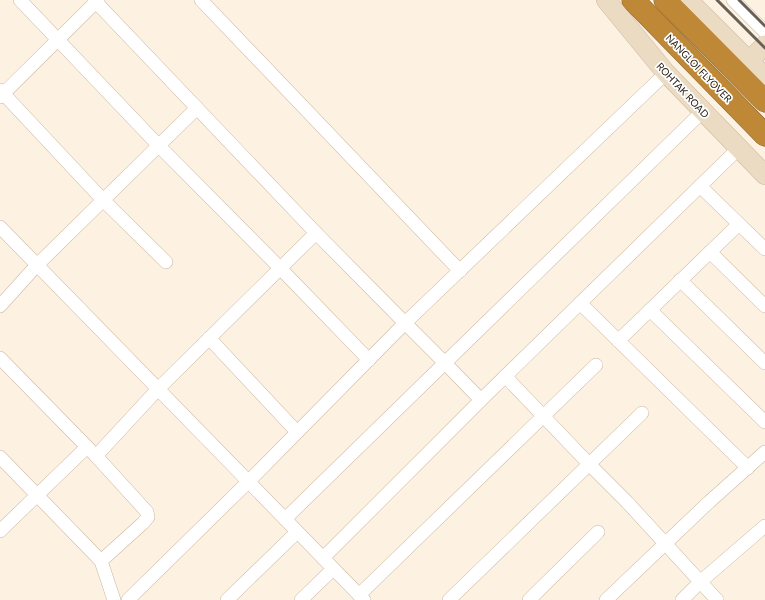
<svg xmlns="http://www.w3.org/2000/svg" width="765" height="600" viewBox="0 0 765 600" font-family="Lato,sans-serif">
<rect width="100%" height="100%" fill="#fdf1e2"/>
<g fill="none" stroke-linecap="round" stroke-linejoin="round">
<g stroke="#cbb8a0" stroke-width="14">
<g id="street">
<path d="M20 0 159 146 280 268 369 360"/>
<path d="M94 0 316 233 405 323 445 363 481 400"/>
<path d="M201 0 460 271"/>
<path d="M733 0 765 32"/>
<path d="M0 90 103 200 166 262"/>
<path d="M0 97 98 0"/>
<path d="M700 186 739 224"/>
<path d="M0 227 364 600"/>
<path d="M710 252 765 306"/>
<path d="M680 280 765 363"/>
<path d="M580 303 748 468"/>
<path d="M0 306 37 265 197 108"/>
<path d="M650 310 765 422"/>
<path d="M209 338 297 432"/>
<path d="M618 341 739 224 765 249"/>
<path d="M0 358 96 456 147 512 148 517 143 523 101 561 114 600"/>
<path d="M505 376 590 465 627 502 717 600"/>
<path d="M96 456 158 389 316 233"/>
<path d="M0 457 101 561"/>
<path d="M285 519 703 111"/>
<path d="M0 531 87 447"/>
<path d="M323 558 485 396 739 148"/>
<path d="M359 595 596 365"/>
<path d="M128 600 248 482 405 323 666 73"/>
<path d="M227 600 297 532"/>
<path d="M301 600 333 569"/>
<path d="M449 600 642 413"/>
<path d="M529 600 598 532"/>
<path d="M606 600 709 502 765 452"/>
<path d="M682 600 700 582 765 526"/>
</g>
</g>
<g stroke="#cbb8a0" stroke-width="20">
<g id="secondary">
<path d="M606 0 666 73 765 175"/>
<path d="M688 0 765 77"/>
<path d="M749 61 765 45"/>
</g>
</g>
<g stroke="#876129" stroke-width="23">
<g id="highway">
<path d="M633 0 765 135"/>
<path d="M665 0 765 101"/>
</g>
</g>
<use href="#street" stroke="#fff" stroke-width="13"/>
<use href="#secondary" stroke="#ecdbc3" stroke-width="19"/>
<use href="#highway" stroke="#bf8836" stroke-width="22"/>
<g stroke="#686055" stroke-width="3">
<path d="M717 0 765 48"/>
<path d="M739 0 765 26"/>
</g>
</g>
<g text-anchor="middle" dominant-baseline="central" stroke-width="3.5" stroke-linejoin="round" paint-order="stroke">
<g font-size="10" fill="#201910" stroke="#fff">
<text transform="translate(699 68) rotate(46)">NANGLOI FLYOVER</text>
<text transform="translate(683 90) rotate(47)">ROHTAK ROAD</text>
</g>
</g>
</svg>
